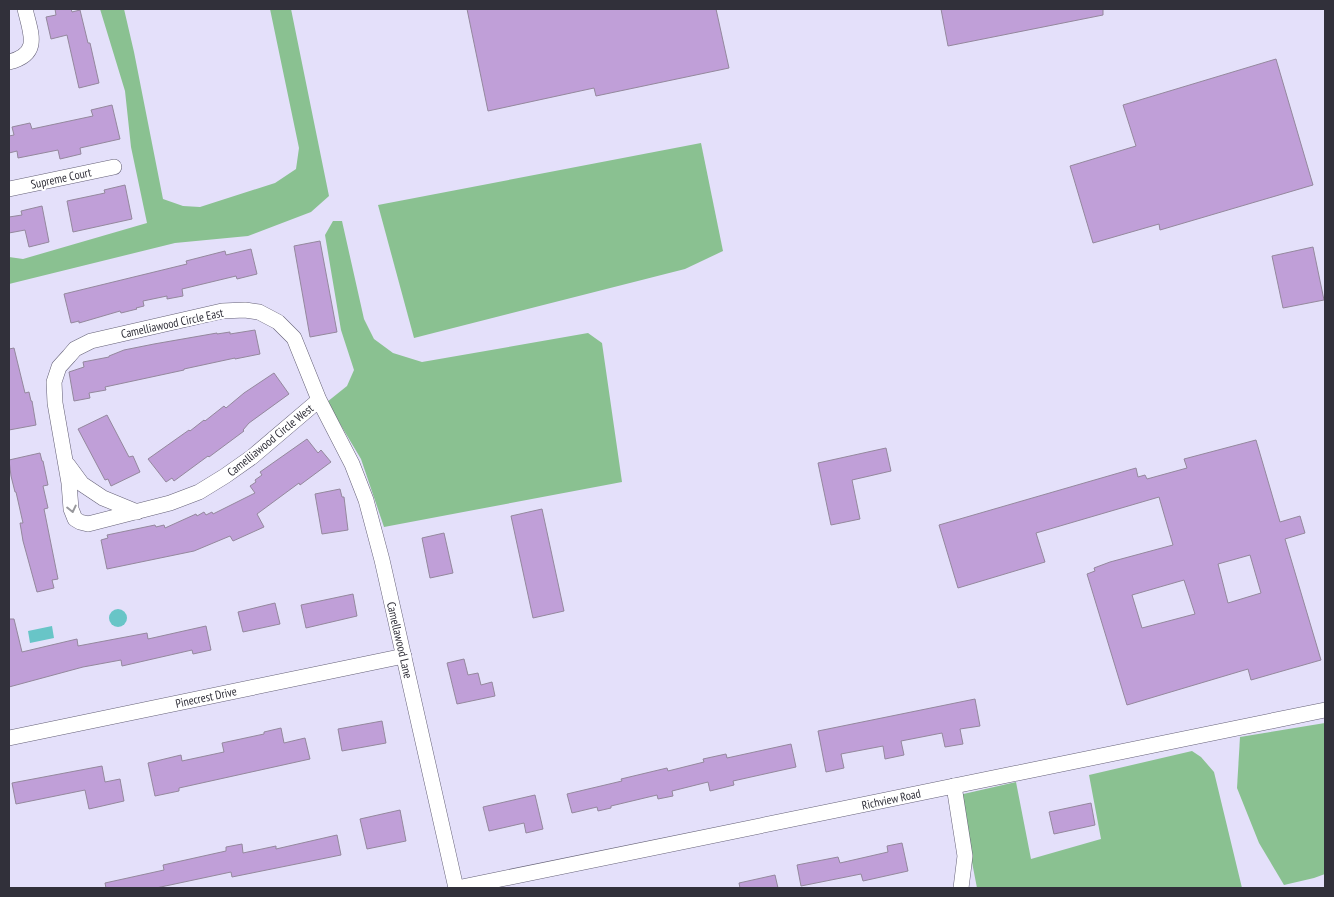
<svg xmlns="http://www.w3.org/2000/svg" width="1334" height="897" viewBox="0 0 1334 897" font-family="'PT Sans Narrow',sans-serif">
<rect width="100%" height="100%" fill="#e4e0fa"/>
<g fill="#8ac191">
<path d="M100 9H124L134 52 163 199 183 206 200 207 275 183 296 169 299 148 270 9H291L329 196 311 212 248 236 175 243 9 284V257L23 259 147 223 131 147 125 91Z"/>
<path d="M701 143 723 251 685 269 414 338 378 205Z"/>
<path d="M333 221H342L364 319 374 339 393 353 422 362 588 333 602 343 622 482 384 527 361 459 327 402 347 386 354 370 341 330 325 235Z"/>
<path d="M1325 723V874L1314 878 1284 885 1259 843 1237 788 1240 737Z"/>
<path d="M1192 751 1201 757 1214 772 1242 888H977L959 795 1016 782 1031 859 1101 839 1089 775Z"/>
</g>
<g fill="#68c5c7">
<circle cx="118" cy="618" r="9"/>
<path d="M52 626 54 638 30 643 28 631Z"/>
</g>
<g fill="#c09fd8" stroke="#94889d" fill-rule="evenodd">
<path d="M55 9H71L72 12 80 10 88 43H90L99 83 79 88 67 35 51 39 46 17 56 15Z"/>
<path d="M467 9H716L729 68 596 96 594 88 488 111Z"/>
<path d="M941 9H1103V15L948 46Z"/>
<path d="M1276 59 1313 185 1160 230 1159 224 1093 243 1070 166 1136 146 1123 105Z"/>
<path d="M112 105 120 139 80 148 81 154 60 159 58 150 18 158 17 151 9 153V136L14 135 12 127 30 123 32 129 93 116 91 110Z"/>
<path d="M125 185 132 219 73 232 67 201 105 193 104 190Z"/>
<path d="M42 206 49 242 29 247 25 230 9 233V217L22 215 21 211Z"/>
<path d="M320 241 337 332 310 337 294 246Z"/>
<path d="M1313 247 1324 300 1283 308 1272 256Z"/>
<path d="M251 249 257 274 237 279 236 276 182 289 183 296 167 299V296L143 301 144 306 136 308 137 309 121 313 120 311 79 323V321L71 323 64 294 187 264 186 261 225 251 226 255Z"/>
<path d="M255 330 260 354 235 359V358L184 369V370L105 387 106 390 89 393 90 398 74 401 69 372 84 367 83 362 109 357V356L124 350 154 344 217 333V334L230 332V334Z"/>
<path d="M14 348 25 393 29 392 31 401H32L36 425 9 430V349Z"/>
<path d="M274 373 289 394 249 423 243 430 244 431 209 457 208 456 174 481 172 478 166 482 148 459 189 430 190 431 204 420 205 421 224 406 226 408 244 393Z"/>
<path d="M107 415 129 457 133 456 140 472 111 486 108 479 105 480 78 429Z"/>
<path d="M307 439 318 453 321 450 331 462 300 485 299 483 257 514 264 527 233 541 230 536 194 551 107 569 101 540 108 538 107 535 155 525 156 527 164 525 165 528 196 514 197 516 204 512 206 515 212 512 213 514 255 493 250 486 256 482 255 480 262 475 260 472Z"/>
<path d="M1256 440 1280 522 1300 516 1305 533 1285 539 1321 660 1251 680 1248 669 1127 705 1087 574 1095 571 1094 568 1110 562 1173 545 1159 497 1036 533 1045 562 958 588 939 525 1136 468 1138 477 1145 475 1147 479 1187 468 1184 459ZM1250 555 1261 593 1228 603 1218 564ZM1184 580 1195 614 1142 628 1132 595Z"/>
<path d="M886 448 891 471 852 480 860 519 831 525 818 463Z"/>
<path d="M40 453 42 461H43L48 485 43 486 48 508 44 509 58 579 52 580 54 588 37 592 23 541 20 523H23L16 492H15L11 476 9 460Z"/>
<path d="M340 489 342 497H344L348 530 322 534 315 494Z"/>
<path d="M542 509 564 611 533 618 511 516Z"/>
<path d="M444 533 453 573 430 578 422 538Z"/>
<path d="M353 594 357 616 306 628 301 605Z"/>
<path d="M275 603 280 624 243 632 238 612Z"/>
<path d="M9 619H14L22 652 77 639 78 646 147 633 148 639 206 626 211 650 193 654 192 650 122 666 121 660 83 667 9 687Z"/>
<path d="M464 659 468 675 478 673 481 685 492 682 495 696 457 704 447 663Z"/>
<path d="M975 699 980 726 960 729 963 744 945 747 942 733 901 741 904 755 885 759 883 746 841 754 844 768 826 772 818 731Z"/>
<path d="M382 721 386 743 342 751 338 729Z"/>
<path d="M281 728 284 743 305 738 310 759 179 788V791L155 796 148 763 181 755 182 761 224 752 222 743 264 734V732Z"/>
<path d="M791 744 796 767 733 781 734 785 710 791 708 782 672 791 673 796 658 799 657 795 611 806V808L598 811 597 807 572 813 567 794 622 781 621 779 667 768 668 771 704 762 703 759 726 754 727 758Z"/>
<path d="M102 766 105 782 120 779 124 801 89 809 85 790 16 804 12 783Z"/>
<path d="M535 795 543 829 526 833 524 823 489 831 483 807Z"/>
<path d="M1091 803 1095 825 1054 834 1049 812Z"/>
<path d="M400 810 406 841 367 849 360 819Z"/>
<path d="M337 835 341 855 232 877 231 872 156 888H106L105 883 164 870 163 865 226 851V847L242 844 243 853 276 846V849Z"/>
<path d="M902 843 908 871 863 881 861 874 801 886 797 865 838 857 840 863 888 852 887 846Z"/>
<path d="M775 875 778 888H740L739 883Z"/>
</g>
<g fill="none" stroke-linecap="round" stroke-linejoin="round">
<g stroke="#656177" stroke-width="16">
<g id="minor">
<path d="M9 62C41 54 31 34 25 9"/>
<path d="M9 189 114 167"/>
<path d="M319 400 252 457 225 476 199 492 170 503 88 524 80 522 75 519 71 509 69 483 55 403 54 382 59 367 69 356 75 349 91 341 222 311 245 310 259 312 278 322 294 338 319 400 352 464 366 500 382 560 456 888"/>
<path d="M68 465 82 484 103 498 137 512"/>
<path d="M9 738 404 656"/>
<path d="M954 786 965 856 961 888"/>
<path d="M457 888 1325 710"/>
</g>
</g>
<use href="#minor" stroke="#fff" stroke-width="15"/>
</g>
<defs><path id="oneway-chevron" d="M-2-3.5L2.5 0L-2 3.5" fill="none" stroke-width="1.6" stroke-linecap="round" stroke-linejoin="round" transform="scale(1.25)"/></defs>
<use stroke="#98989c" href="#oneway-chevron" transform="translate(72 509) rotate(77)"/>
<g text-anchor="middle" dominant-baseline="central" stroke-width="4" stroke-linejoin="round" paint-order="stroke">
<g font-size="12" fill="#31303a" stroke="#fff">
<text transform="translate(61 178) rotate(-12)">Supreme Court</text>
<text transform="translate(172 323) rotate(-12)">Camelliawood Circle East</text>
<text transform="translate(270 440) rotate(-39)">Camelliawood Circle West</text>
<text transform="translate(400 640) rotate(77)">Camellawood Lane</text>
<text transform="translate(206 697) rotate(-12)">Pinecrest Drive</text>
<text transform="translate(891 799) rotate(-12)">Richview Road</text>
</g>
</g>
<rect width="1334" height="897" fill="none" stroke="#31303a" stroke-width="20"/>
</svg>
